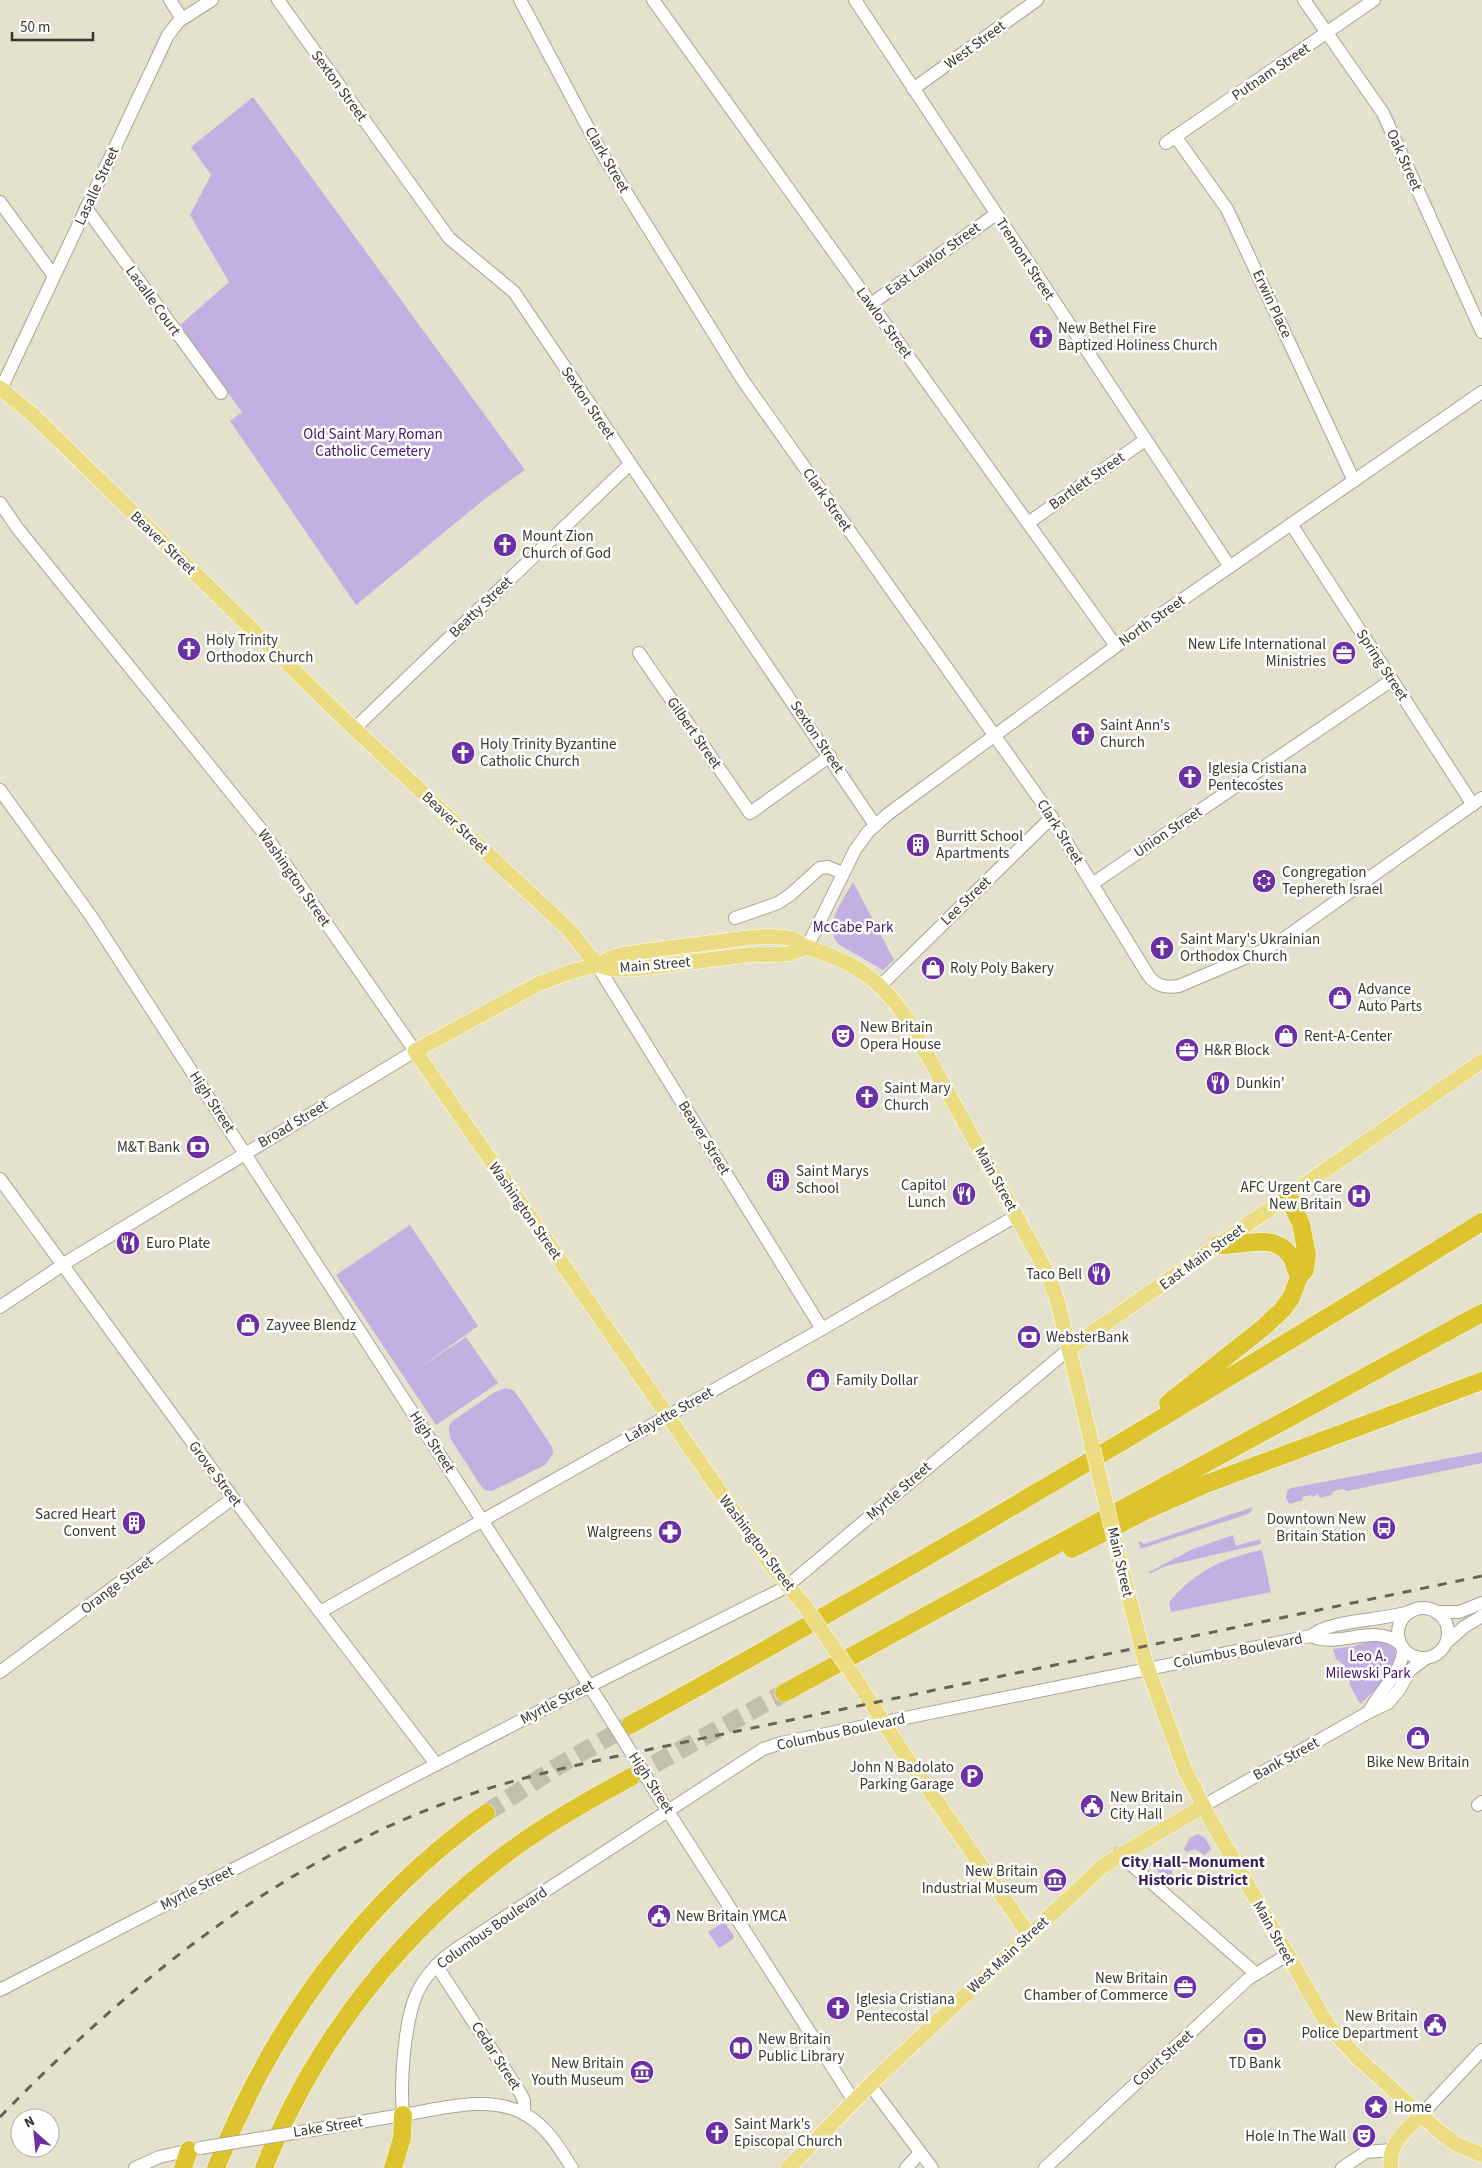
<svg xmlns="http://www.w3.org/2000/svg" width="1482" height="2168" viewBox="0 0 1482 2168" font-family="'Source Sans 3',sans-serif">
<rect width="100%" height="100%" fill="#e4e1cd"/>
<g fill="#c4afe2">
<path d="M253 97 525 470 487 497 356 605 230 421 242 412 179 326 229 282 190 215 211 175 191 147Z"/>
<path d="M853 882 894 960 883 970 838 944C823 924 843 901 853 882Z"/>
<path d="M410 1225 478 1326 419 1368 466 1337 498 1383 436 1425 336 1275Z"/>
<path d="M506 1388 513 1390 518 1396 552 1447 553 1454 545 1465 492 1491 485 1490 481 1486 450 1438C448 1429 448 1425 454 1420L495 1392Z"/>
<path d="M1482 1452V1463L1347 1491 1343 1489 1334 1491 1331 1495 1319 1498V1494L1312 1497 1311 1495 1302 1497 1303 1500 1290 1504 1286 1499 1287 1491 1291 1488Z"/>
<path d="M1253 1507 1250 1513 1245 1515 1140 1549 1139 1541 1144 1544Z"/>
<path d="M1233 1535 1236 1546 1260 1539 1261 1544 1166 1566 1149 1574V1572L1193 1549Z"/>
<path d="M1262 1550 1271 1592 1171 1612 1169 1602C1195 1571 1224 1558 1262 1550Z"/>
<path d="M1373 1639H1382L1394 1647C1404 1667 1373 1691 1360 1704L1350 1685 1348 1672 1343 1664 1336 1659 1333 1649 1355 1646Z"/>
<path d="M1198 1834 1205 1838 1211 1849 1205 1855C1196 1851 1198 1847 1186 1852L1184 1849 1190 1838Z"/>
<path d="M1174 1857 1176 1861C1169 1870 1172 1870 1174 1879L1171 1882 1148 1863 1151 1859 1158 1860V1865L1163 1867 1168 1864V1860Z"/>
<path d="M724 1922 734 1936 733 1939 719 1948 708 1932Z"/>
</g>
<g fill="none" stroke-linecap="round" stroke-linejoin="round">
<g stroke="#c2bfad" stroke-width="18" stroke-dasharray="18 9" stroke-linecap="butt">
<path d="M631 1777 784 1693"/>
<path d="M486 1813 560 1765 630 1725"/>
</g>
<g stroke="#a8a593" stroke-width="14">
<g id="minor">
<path d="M170 0 182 19"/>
<path d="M278 0 449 238 514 292 875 825"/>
<path d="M520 0 601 152 742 379 1043 804 1148 975C1156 986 1165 988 1179 986L1259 952 1282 940 1482 798"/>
<path d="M653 0 1116 646"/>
<path d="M855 0 1230 567"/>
<path d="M1304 0 1383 113 1482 332"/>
<path d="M913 89 1037 0"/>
<path d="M1175 136 1227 209 1354 481"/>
<path d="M1166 143 1374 0"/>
<path d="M0 202 54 276"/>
<path d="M86 208 221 393"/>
<path d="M871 304 996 214"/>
<path d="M0 391 168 35 179 21 212 0"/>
<path d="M0 503 18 529 263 832 415 1051 70 1260 0 1307"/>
<path d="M1028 523 1145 440"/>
<path d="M1291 524 1473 805"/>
<path d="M639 653 750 813 830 756"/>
<path d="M354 729 629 465"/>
<path d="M0 790 91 916 603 1707"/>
<path d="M1092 884 1392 680"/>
<path d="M735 918 778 903 790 895 820 868 828 867 843 873"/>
<path d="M807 947 855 850 868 832 888 814 1134 633 1482 392"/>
<path d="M597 965 822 1329"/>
<path d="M881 985 1052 817"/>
<path d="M0 1179 233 1498 436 1764"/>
<circle cx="1423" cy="1633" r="25"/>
<path d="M320 1612 822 1329 1016 1216"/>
<path d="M1436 1612H1459L1482 1603"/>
<path d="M1311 1636C1339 1649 1375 1622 1400 1644"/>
<path d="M1447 1642 1464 1627 1482 1616"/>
<path d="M0 1672 233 1498"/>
<path d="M1369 1712C1378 1692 1404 1671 1403 1648"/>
<path d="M653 1788 854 2101"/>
<path d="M1478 1805 1482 1802"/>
<path d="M1203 1806 1369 1712 1388 1703 1399 1690 1410 1670 1425 1659"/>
<path d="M1119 1854 1255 1973"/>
<path d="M436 1965 521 2094 524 2101V2114"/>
<path d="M0 1990 530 1716 786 1587 1069 1349"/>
<path d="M870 2085 932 2168"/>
<path d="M403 2115C401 2094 402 2074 404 2053 409 2008 414 1980 453 1951L763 1749 781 1743 1311 1636C1330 1619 1385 1621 1412 1611"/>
<path d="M1421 2115 1482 2050"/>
<path d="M312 2130C342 2125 372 2120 402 2115 441 2109 488 2094 525 2114 547 2127 559 2147 572 2168"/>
<path d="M135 2168 159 2157 195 2149"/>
<path d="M906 2168 920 2153"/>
<path d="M1045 2168 1248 1979 1287 1955"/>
<path d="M1342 2168 1366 2152 1392 2150"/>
</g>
</g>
<g stroke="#fff" stroke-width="16">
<g id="major">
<path d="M0 388 33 415 342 717 569 930 597 965"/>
<path d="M597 965 613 969H634L748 955 788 954 807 947"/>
<path d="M1069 1349 1482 1061"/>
<path d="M1118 1554 1145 1661 1185 1770 1209 1817 1329 2027 1358 2058 1442 2134 1458 2145 1482 2155"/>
<path d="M804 1605 771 1565 415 1051 538 984 570 972 597 965 610 958 625 954C655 949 686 946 716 942 739 939 765 934 789 938 797 939 802 946 809 948 856 963 880 979 908 1020L1048 1274 1058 1303 1093 1449"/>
<path d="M855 1678 900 1748 1029 1935"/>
<path d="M788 2168 879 2076 1104 1865 1203 1806"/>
<path d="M1391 2168C1388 2144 1405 2131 1421 2115"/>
</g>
</g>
<g stroke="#fff" stroke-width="19">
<g id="highway">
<path d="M1218 1245C1242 1247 1272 1231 1290 1255 1295 1262 1295 1270 1299 1277"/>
<path d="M1168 1403 1264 1327 1282 1310 1291 1298 1299 1277 1305 1270 1307 1255 1301 1224 1288 1196"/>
<path d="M1072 1549 1145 1511 1206 1484 1482 1381"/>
<path d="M784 1693 1482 1313"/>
<path d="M630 1725C919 1566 1202 1396 1482 1222"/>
<path d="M183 2168 189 2150"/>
<path d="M216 2168C272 2026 361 1902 486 1813"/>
<path d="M264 2168C316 2037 406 1925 521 1843 556 1818 594 1797 631 1777"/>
<path d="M393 2168 402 2138 403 2115"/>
</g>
</g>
<use href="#minor" stroke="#fff" stroke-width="12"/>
<use href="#major" stroke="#ebdc82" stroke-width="15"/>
<use href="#highway" stroke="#ddc42f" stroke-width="18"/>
<path stroke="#666459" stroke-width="3" stroke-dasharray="9 9" stroke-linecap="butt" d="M0 2117C126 1987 268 1870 440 1805 498 1783 558 1769 618 1756L1482 1576"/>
<g stroke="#a8a593" stroke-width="14" stroke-linecap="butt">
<g id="minor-bridge">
<path d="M603 1707 653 1788"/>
<path d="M200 2148 312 2130"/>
</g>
</g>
<g stroke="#fff" stroke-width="16" stroke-linecap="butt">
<g id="major-bridge">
<path d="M1093 1449 1118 1554"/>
<path d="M804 1605 855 1678"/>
</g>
</g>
<use href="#minor-bridge" stroke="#fff" stroke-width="12"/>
<use href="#major-bridge" stroke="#ebdc82" stroke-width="15"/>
</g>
<defs>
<g id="church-disc" transform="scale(1.25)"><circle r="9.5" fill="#6c30a5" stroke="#fff"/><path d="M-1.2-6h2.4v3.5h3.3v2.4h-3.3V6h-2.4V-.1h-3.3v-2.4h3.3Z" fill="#fff"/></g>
<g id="office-disc" transform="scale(1.25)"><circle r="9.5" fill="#6c30a5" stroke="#fff"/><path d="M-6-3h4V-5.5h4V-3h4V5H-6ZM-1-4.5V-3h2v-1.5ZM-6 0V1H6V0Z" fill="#fff"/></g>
<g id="building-disc" transform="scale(1.25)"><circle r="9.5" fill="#6c30a5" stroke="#fff"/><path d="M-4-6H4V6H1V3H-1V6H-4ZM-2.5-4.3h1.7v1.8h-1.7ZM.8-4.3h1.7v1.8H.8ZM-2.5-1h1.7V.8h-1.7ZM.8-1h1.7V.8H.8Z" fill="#fff"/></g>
<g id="synagogue-disc" transform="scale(1.25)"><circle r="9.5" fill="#6c30a5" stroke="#fff"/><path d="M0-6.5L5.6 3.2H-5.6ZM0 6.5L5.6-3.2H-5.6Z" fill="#fff"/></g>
<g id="shop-disc" transform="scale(1.25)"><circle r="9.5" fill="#6c30a5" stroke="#fff"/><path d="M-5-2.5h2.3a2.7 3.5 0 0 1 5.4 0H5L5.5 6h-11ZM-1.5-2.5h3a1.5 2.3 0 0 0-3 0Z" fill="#fff"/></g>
<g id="theatre-disc" transform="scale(1.25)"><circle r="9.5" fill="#6c30a5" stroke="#fff"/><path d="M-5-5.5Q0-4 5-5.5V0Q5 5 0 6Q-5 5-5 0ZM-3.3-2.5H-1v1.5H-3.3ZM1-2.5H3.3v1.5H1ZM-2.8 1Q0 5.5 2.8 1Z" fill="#fff"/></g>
<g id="restaurant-disc" transform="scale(1.25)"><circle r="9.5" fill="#6c30a5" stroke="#fff"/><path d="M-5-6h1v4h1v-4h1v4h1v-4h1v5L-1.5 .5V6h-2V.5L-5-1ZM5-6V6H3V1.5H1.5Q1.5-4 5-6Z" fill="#fff"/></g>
<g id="bank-disc" transform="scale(1.25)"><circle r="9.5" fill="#6c30a5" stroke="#fff"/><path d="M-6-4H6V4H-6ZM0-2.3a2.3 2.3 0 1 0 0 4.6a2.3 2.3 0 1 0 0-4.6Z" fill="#fff"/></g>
<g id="hospital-disc" transform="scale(1.25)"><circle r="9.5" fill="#6c30a5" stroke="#fff"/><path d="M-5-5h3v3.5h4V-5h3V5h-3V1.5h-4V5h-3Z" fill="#fff"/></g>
<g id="bus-disc" transform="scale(1.25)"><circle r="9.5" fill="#6c30a5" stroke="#fff"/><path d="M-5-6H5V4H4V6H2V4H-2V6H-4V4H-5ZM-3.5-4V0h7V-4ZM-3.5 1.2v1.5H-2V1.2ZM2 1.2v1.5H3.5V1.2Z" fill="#fff"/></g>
<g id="pharmacy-disc" transform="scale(1.25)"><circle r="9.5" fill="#6c30a5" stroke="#fff"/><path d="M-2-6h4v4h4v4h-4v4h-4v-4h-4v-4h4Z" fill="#fff"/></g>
<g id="parking-disc" transform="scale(1.25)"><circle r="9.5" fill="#6c30a5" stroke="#fff"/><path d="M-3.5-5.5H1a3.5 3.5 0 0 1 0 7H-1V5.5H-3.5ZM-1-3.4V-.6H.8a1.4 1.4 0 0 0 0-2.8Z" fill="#fff"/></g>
<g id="civic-disc" transform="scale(1.25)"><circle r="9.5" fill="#6c30a5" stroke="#fff"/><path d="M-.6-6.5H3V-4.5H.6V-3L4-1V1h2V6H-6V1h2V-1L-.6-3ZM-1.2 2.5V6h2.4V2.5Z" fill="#fff"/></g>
<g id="museum-disc" transform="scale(1.25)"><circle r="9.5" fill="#6c30a5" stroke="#fff"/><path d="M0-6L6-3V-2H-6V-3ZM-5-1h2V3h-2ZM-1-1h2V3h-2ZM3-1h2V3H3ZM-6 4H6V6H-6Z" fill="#fff"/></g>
<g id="library-disc" transform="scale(1.25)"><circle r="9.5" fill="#6c30a5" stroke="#fff"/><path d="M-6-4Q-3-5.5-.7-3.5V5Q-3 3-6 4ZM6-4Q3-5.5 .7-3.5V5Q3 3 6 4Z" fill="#fff"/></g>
<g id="sight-disc" transform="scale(1.25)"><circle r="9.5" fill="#6c30a5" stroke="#fff"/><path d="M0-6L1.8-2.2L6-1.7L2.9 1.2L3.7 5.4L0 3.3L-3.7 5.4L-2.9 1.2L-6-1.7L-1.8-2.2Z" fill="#fff"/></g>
</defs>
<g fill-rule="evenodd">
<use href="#church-disc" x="1041" y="337"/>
<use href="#church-disc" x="505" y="545"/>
<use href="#church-disc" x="189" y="649"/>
<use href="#office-disc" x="1344" y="653"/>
<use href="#church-disc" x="1083" y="734"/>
<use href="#church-disc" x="463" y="753"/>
<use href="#church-disc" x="1190" y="777"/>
<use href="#building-disc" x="918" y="845"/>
<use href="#synagogue-disc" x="1264" y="881"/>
<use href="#church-disc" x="1162" y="948"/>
<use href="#shop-disc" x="933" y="968"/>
<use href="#shop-disc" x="1340" y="998"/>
<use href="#theatre-disc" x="843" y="1036"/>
<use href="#shop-disc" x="1286" y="1036"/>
<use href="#office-disc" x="1187" y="1050"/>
<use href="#restaurant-disc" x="1218" y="1083"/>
<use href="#church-disc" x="867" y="1097"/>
<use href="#bank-disc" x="198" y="1147"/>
<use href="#building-disc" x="778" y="1180"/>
<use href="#restaurant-disc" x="964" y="1194"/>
<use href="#hospital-disc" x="1359" y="1196"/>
<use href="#restaurant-disc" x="128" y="1243"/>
<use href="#restaurant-disc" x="1099" y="1274"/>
<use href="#shop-disc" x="248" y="1325"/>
<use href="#bank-disc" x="1029" y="1337"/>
<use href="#shop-disc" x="818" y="1380"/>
<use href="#building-disc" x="134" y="1523"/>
<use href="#bus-disc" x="1384" y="1528"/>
<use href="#pharmacy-disc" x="670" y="1532"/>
<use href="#shop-disc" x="1418" y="1738"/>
<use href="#parking-disc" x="972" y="1776"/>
<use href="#civic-disc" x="1092" y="1806"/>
<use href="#museum-disc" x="1055" y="1880"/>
<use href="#civic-disc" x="659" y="1916"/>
<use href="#office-disc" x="1185" y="1987"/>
<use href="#church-disc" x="838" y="2008"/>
<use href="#civic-disc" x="1435" y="2025"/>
<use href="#bank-disc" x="1255" y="2039"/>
<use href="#library-disc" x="741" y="2048"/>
<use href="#museum-disc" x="642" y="2072"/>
<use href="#sight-disc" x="1376" y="2107"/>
<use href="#church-disc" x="717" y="2133"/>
<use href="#theatre-disc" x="1364" y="2136"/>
</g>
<g text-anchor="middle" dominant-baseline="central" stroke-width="5" stroke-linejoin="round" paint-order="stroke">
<g font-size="15" fill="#38372f" stroke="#fff">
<text transform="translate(975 45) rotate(-36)">West Street</text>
<text transform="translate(1271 72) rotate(-34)">Putnam Street</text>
<text transform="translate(339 86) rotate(54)">Sexton Street</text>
<text transform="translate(607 160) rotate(60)">Clark Street</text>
<text transform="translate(1404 160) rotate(66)">Oak Street</text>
<text transform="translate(97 186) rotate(-65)">Lasalle Street</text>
<text transform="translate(933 259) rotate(-36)">East Lawlor Street</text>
<text transform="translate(1025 259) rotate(57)">Tremont Street</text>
<text transform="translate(153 301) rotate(54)">Lasalle Court</text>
<text transform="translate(1272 304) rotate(65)">Erwin Place</text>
<text transform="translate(884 323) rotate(54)">Lawlor Street</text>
<text transform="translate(588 403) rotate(56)">Sexton Street</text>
<text transform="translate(1087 481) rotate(-35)">Bartlett Street</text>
<text transform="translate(827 500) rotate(55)">Clark Street</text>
<text transform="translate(163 543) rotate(44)">Beaver Street</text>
<text transform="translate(481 607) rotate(-44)">Beatty Street</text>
<text transform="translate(1152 621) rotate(-35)">North Street</text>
<text transform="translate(1382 665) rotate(57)">Spring Street</text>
<text transform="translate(694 733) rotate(55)">Gilbert Street</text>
<text transform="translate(817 737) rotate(56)">Sexton Street</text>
<text transform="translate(455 823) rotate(43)">Beaver Street</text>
<text transform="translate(1060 832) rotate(58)">Clark Street</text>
<text transform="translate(1168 832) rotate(-34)">Union Street</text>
<text transform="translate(294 878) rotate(55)">Washington Street</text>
<text transform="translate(966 901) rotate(-44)">Lee Street</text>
<text transform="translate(655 965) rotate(-5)">Main Street</text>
<text transform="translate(212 1102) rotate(57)">High Street</text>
<text transform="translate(293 1124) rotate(-31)">Broad Street</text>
<text transform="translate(704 1138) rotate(58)">Beaver Street</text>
<text transform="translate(996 1179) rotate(61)">Main Street</text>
<text transform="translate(525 1211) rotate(55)">Washington Street</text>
<text transform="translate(1202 1257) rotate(-36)">East Main Street</text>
<text transform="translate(669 1415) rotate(-29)">Lafayette Street</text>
<text transform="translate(432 1442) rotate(57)">High Street</text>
<text transform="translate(215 1474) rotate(53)">Grove Street</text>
<text transform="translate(899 1491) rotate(-41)">Myrtle Street</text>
<text transform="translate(757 1543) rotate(53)">Washington Street</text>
<text transform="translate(1120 1562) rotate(77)">Main Street</text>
<text transform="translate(117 1585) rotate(-37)">Orange Street</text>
<text transform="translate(1238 1651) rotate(-11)">Columbus Boulevard</text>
<text transform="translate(557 1702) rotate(-27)">Myrtle Street</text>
<text transform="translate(841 1732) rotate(-12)">Columbus Boulevard</text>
<text transform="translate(1286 1759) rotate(-29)">Bank Street</text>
<text transform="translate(651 1783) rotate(57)">High Street</text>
<text transform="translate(197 1888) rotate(-27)">Myrtle Street</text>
<text transform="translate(492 1928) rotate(-35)">Columbus Boulevard</text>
<text transform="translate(1274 1933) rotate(61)">Main Street</text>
<text transform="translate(1008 1955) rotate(-43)">West Main Street</text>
<text transform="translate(496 2056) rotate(57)">Cedar Street</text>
<text transform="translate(1163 2058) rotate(-42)">Court Street</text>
<text transform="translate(328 2127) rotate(-9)">Lake Street</text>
</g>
<g font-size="15" fill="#38372f" stroke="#fff" text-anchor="start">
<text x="1058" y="328">New Bethel Fire<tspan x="1058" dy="17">Baptized Holiness Church</tspan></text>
<text x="522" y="536">Mount Zion<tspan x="522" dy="17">Church of God</tspan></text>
<text x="206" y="640">Holy Trinity<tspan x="206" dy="17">Orthodox Church</tspan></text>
<text x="1326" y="644" text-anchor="end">New Life International<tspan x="1326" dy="17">Ministries</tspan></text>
<text x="1100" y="725">Saint Ann's<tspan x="1100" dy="17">Church</tspan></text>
<text x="480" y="744">Holy Trinity Byzantine<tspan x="480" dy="17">Catholic Church</tspan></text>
<text x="1208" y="768">Iglesia Cristiana<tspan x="1208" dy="17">Pentecostes</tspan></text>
<text x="936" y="836">Burritt School<tspan x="936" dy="17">Apartments</tspan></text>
<text x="1282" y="872">Congregation<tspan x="1282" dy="17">Tephereth Israel</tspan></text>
<text x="1180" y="939">Saint Mary's Ukrainian<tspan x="1180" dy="17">Orthodox Church</tspan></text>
<text x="950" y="968">Roly Poly Bakery</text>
<text x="1358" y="989">Advance<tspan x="1358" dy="17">Auto Parts</tspan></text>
<text x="860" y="1027">New Britain<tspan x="860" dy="17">Opera House</tspan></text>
<text x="1304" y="1036">Rent-A-Center</text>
<text x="1204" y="1050">H&amp;R Block</text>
<text x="1236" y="1083">Dunkin'</text>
<text x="884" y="1088">Saint Mary<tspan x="884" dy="17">Church</tspan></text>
<text x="180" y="1147" text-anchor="end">M&amp;T Bank</text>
<text x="796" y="1171">Saint Marys<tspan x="796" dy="17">School</tspan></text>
<text x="946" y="1185" text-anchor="end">Capitol<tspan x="946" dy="17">Lunch</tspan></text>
<text x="1342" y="1187" text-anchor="end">AFC Urgent Care<tspan x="1342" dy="17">New Britain</tspan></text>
<text x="146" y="1243">Euro Plate</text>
<text x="1082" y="1274" text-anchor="end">Taco Bell</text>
<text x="266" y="1325">Zayvee Blendz</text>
<text x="1046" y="1337">WebsterBank</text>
<text x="836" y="1380">Family Dollar</text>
<text x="116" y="1514" text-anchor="end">Sacred Heart<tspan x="116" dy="17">Convent</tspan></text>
<text x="1366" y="1519" text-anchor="end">Downtown New<tspan x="1366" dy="17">Britain Station</tspan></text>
<text x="652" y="1532" text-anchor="end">Walgreens</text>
<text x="1418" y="1762" text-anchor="middle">Bike New Britain</text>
<text x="954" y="1767" text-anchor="end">John N Badolato<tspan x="954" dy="17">Parking Garage</tspan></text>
<text x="1110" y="1797">New Britain<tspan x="1110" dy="17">City Hall</tspan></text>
<text x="1038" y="1871" text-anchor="end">New Britain<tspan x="1038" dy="17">Industrial Museum</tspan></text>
<text x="676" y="1916">New Britain YMCA</text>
<text x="1168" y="1978" text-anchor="end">New Britain<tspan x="1168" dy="17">Chamber of Commerce</tspan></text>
<text x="856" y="1999">Iglesia Cristiana<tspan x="856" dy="17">Pentecostal</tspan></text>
<text x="1418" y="2016" text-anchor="end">New Britain<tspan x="1418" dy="17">Police Department</tspan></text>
<text x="758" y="2039">New Britain<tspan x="758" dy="17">Public Library</tspan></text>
<text x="624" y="2063" text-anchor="end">New Britain<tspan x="624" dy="17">Youth Museum</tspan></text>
<text x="1255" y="2063" text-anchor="middle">TD Bank</text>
<text x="1394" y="2107">Home</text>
<text x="734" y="2124">Saint Mark's<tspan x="734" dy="17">Episcopal Church</tspan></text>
<text x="1346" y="2136" text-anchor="end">Hole In The Wall</text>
</g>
<g font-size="15" fill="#44116e" stroke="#fff">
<text x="373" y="434">Old Saint Mary Roman<tspan x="373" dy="17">Catholic Cemetery</tspan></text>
<text x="853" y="927">McCabe Park</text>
<text x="1368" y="1656">Leo A.<tspan x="1368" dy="17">Milewski Park</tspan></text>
</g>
<g font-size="16" font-weight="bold" fill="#3a1e57" stroke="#fff">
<text x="1193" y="1862">City Hall–Monument<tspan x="1193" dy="18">Historic District</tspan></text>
</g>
</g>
<g transform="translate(35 2133) rotate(333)"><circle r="24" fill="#ffffff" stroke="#afafac"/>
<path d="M0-4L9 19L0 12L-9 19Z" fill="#6c30a5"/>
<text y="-8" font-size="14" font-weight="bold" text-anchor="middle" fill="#38372f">N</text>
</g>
<path d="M12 32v8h81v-8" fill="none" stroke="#38372f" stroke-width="2.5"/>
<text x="20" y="32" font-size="15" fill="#38372f" stroke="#ffffff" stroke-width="4" paint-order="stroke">50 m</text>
</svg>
